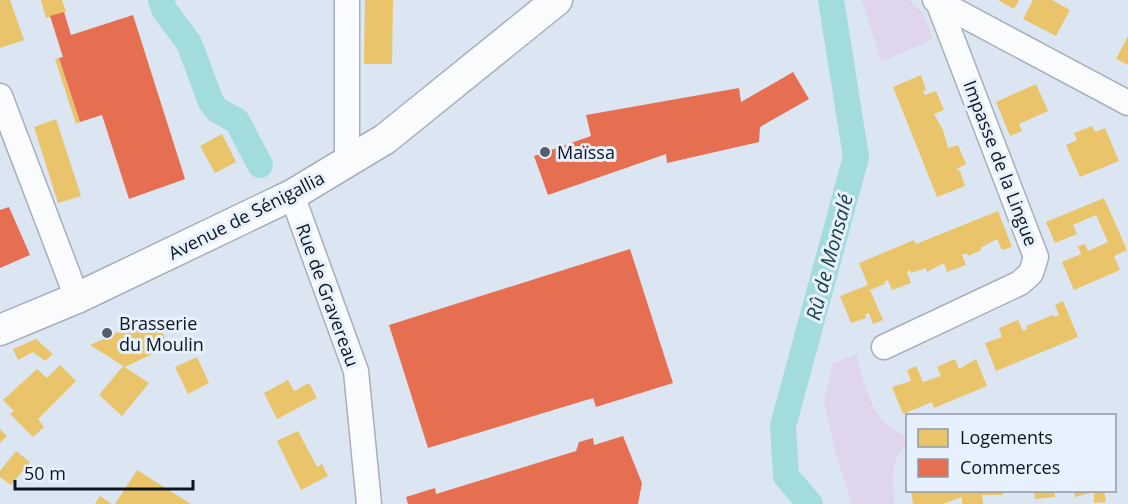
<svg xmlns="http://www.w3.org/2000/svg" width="1128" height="504" viewBox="0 0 1128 504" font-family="'Open Sans',sans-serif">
<rect width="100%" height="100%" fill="#dce6f3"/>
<g fill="#dfd6ed">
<path d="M862 0H910L923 13 933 39 881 62Z"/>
<path d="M856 354C866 386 871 425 907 436V446C890 456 892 485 895 504H852L836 455 824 402 833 363Z"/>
</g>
<g fill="#e9c46a">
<path d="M0 0H10L24 40 0 48Z"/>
<path d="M41 0H62L66 12 46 18Z"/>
<path d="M365 0H393L392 64H364Z"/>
<path d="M998 0H1019L1014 9Z"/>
<path d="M1033 0H1052L1070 10 1056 36 1023 19Z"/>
<path d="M1128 36V65L1116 59Z"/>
<path d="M59 58 80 122 76 124 55 59Z"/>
<path d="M921 75 926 90 923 91 925 95 936 91 944 110 934 114 943 130 948 148 958 145 966 164 956 169 960 171 965 186 937 197 893 87Z"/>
<path d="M1036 84 1048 111 1019 124 1022 131 1010 136 996 102Z"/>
<path d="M56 119 81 196 58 203 34 127Z"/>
<path d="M1092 126 1095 132 1105 128 1119 161 1080 177 1066 145 1077 140 1074 133Z"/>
<path d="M222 134 236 162 215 173 200 146Z"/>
<path d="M1104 198 1127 250 1114 256 1120 270 1074 290 1062 262 1081 254 1078 246 1085 244 1088 251 1108 242 1096 215 1073 225 1077 234 1055 243 1046 222Z"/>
<path d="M998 211 1012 247 1002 250 997 239 980 248 982 250 968 256 967 253 962 255 966 265 947 272 944 263 927 272 926 268 911 273 910 270 907 272 911 283 892 290 888 280 884 282 885 284 870 290 883 320 873 324 869 313 865 315 866 318 851 323 840 296 868 285 859 263 914 240 916 244Z"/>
<path d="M1063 301 1078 337 996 371 985 343 1002 337 999 328 1018 320 1023 331 1027 329 1026 326 1053 315 1054 317 1059 315 1055 305Z"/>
<path d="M156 320 169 346 125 367 90 345 127 328 130 333Z"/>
<path d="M36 339 53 354 45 361 33 352 18 360 13 349Z"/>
<path d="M197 357 209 383 188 394 175 367Z"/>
<path d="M955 359 959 369 976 359 987 386 934 408 932 402 903 414 892 387 911 381 907 370 916 366 923 382 941 376 937 367Z"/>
<path d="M60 365 76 381 38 419 44 427 33 437 10 414 14 411 3 400 37 369 47 378Z"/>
<path d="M123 366 149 383 122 416 99 395Z"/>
<path d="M288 380 294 391 309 383 317 398 277 419 264 393Z"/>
<path d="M0 429 7 436 0 443Z"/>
<path d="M298 431 317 467 322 464 328 476 301 490 277 441Z"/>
<path d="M16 451 30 462 11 485 0 477V471Z"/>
<path d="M137 470 191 504H115Z"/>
<path d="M911 490H1002L1003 495H982L983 504H962V497L943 504H913Z"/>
<path d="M1034 490H1054L1055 497 1035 499Z"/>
<path d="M1074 490H1104L1106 502 1094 503V492L1075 497Z"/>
<path d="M100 496 112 504H95Z"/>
</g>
<g fill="#e76f51">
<path d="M64 12 71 35 133 15 185 179 129 199 102 115 80 122 59 58 63 57 50 16Z"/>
<path d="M793 72 809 99 760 127 759 142 667 163 666 154 548 195 534 156 591 136 586 115 739 88 741 102Z"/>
<path d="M9 207 30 255 0 268V210Z"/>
<path d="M630 249 673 383 596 407 593 398 428 448 389 325Z"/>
<path d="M623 436 642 483 638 504H408L406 497 435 488 436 494 576 451 579 442 593 438 594 445Z"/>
</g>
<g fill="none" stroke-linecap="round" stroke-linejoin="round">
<g stroke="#a3dcdc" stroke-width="26">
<path d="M161 0 165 11 189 43 211 102 217 110 237 121 260 165"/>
<path d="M810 504 786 476 783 426 856 157 831 0"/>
</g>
<g stroke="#a7afba" stroke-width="27">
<g id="minor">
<path d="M347 0V162"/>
<path d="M935 0 1128 103"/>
<path d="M0 96 77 298"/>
<path d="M292 195 356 371 369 504"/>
<path d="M884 347 1020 283 1031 273 1036 257 938 2"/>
</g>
</g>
<g stroke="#a7afba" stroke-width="33">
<path id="major" d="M0 330 77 298 292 195 385 139 557 0"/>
</g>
<use href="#minor" stroke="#fafbfd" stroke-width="24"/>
<use href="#major" stroke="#fafbfd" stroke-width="30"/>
</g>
<g fill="#555f6a" stroke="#e7f1fd" stroke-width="2">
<circle cx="545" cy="152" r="6"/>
<circle cx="107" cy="333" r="6"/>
</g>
<g text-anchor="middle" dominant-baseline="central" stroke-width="6" stroke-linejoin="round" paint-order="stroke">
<g font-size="18" fill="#0d1620" stroke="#e7f1fd" text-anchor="start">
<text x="557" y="152">Maïssa</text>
<text x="119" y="323">Brasserie<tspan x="119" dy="21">du Moulin</tspan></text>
</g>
<g font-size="18" fill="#0d1620" stroke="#e7f1fd">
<text transform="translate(1001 163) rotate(69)">Impasse de la Lingue</text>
<text transform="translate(246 215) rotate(-27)">Avenue de Sénigallia</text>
<text transform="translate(328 295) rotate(70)">Rue de Gravereau</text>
</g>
<g font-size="20" font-style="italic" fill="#1e4240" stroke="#e7f1fd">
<text transform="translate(829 257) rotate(-75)">Rû de Monsalé</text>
</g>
</g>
<rect x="906" y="414" width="210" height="78" fill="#e7f1fd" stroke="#9099a5" stroke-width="1.5"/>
<rect x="918" y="429" width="30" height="18" fill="#e9c46a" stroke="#9099a5" stroke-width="1.5"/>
<text x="960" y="444" font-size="18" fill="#0d1620">Logements</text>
<rect x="918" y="459" width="30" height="18" fill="#e76f51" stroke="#9099a5" stroke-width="1.5"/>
<text x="960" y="474" font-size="18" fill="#0d1620">Commerces</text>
<path d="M15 480v9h178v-9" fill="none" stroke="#0d1620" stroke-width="3"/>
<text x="24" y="480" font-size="18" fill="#0d1620" stroke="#e7f1fd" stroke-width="4.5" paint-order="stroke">50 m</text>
</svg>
